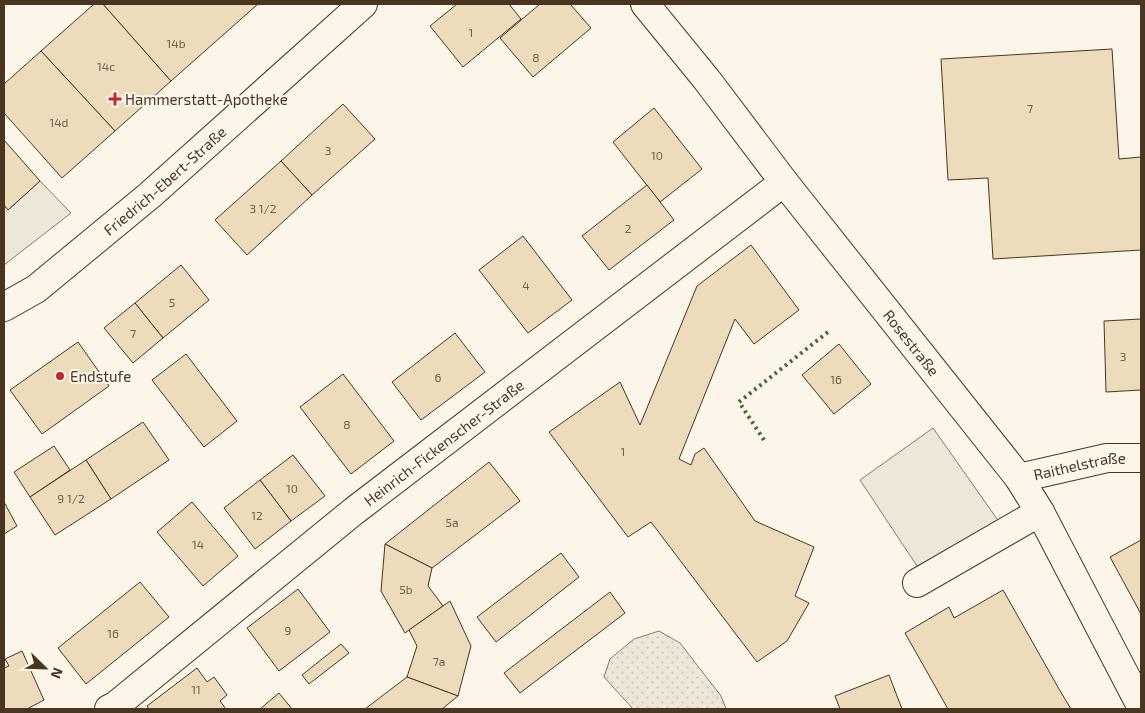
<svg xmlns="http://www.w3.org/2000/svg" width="1145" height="713" viewBox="0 0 1145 713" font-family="'Exo 2',sans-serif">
<defs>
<pattern id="park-dots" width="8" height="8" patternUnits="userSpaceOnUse" patternTransform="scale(1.25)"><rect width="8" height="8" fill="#ede6d9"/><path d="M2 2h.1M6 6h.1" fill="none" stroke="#cdc6ba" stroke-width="1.8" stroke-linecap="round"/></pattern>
</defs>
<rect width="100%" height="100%" fill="#fbf6e9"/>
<path fill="url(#park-dots)" stroke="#887966" d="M659 631 680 643 721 696 726 709H633L604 677 610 659 634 639Z"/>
<g fill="#ede7d9" stroke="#887966">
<path d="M40 181 71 213 4 265V205L8 210Z"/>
<path d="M933 428 1002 526 921 572 860 480Z"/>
</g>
<g fill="#ecdcbc" stroke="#4a3520">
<path d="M94 4H103L171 81 115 131 41 51Z"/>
<path d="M103 4H258L171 81Z"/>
<path d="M457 4H509L521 19 463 67 430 26Z"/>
<path d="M540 4H570L591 28 533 77 500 38Z"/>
<path d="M1112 49 1119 159 1141 157V250L993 259 988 178 948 180 941 59Z"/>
<path d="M41 51 115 131 62 178 4 113V84Z"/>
<path d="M343 104 375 139 312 195 281 161Z"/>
<path d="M654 108 702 169 660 202 613 142Z"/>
<path d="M4 140 40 181 8 210 4 205Z"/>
<path d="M281 161 312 195 247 255 215 220Z"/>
<path d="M647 185 674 220 609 270 582 236Z"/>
<path d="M523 236 572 300 528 333 479 270Z"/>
<path d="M751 245 799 310 754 344 735 319 679 459 691 465 695 454 704 448 755 521 814 547 795 596 809 603 787 641 757 662 651 522 628 537 549 432 620 382 640 425 697 286Z"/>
<path d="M181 265 209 300 163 338 135 303Z"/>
<path d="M135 303 163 338 133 363 104 328Z"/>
<path d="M1141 319V390L1106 392 1104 321Z"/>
<path d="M455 333 485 372 421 420 392 382Z"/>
<path d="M78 342 109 386 42 434 10 390Z"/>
<path d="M839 344 871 384 834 414 802 375Z"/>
<path d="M186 354 237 421 204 447 152 380Z"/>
<path d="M343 374 394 441 351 474 300 407Z"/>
<path d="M143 422 169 460 111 499 86 460Z"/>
<path d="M54 446 70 470 30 497 14 472Z"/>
<path d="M293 455 325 496 291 521 260 480Z"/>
<path d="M86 460 111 499 55 535 30 497Z"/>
<path d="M489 462 520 501 432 568 385 544Z"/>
<path d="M260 480 291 521 255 549 224 508Z"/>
<path d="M4 502 17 526 4 534Z"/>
<path d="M192 502 238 556 203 586 157 532Z"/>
<path d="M1141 540V614L1110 557Z"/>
<path d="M385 544 432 568 428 586 443 606 405 633 381 591Z"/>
<path d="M561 553 579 577 496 642 477 617Z"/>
<path d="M140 582 169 617 86 684 58 648Z"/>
<path d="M298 589 330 632 279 671 247 628Z"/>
<path d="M1003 590 1059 689 1071 709H948L905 633 949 607 954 618Z"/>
<path d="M610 592 625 613 520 693 504 673Z"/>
<path d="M450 601 471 646 458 696 407 677 417 646 409 630Z"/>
<path d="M341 644 349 653 309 684 302 675Z"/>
<path d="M22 651 44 700 27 709H4V668L9 666 5 659Z"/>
<path d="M197 668 207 682 214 677 227 695 220 701 226 709H149L147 706Z"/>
<path d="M889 675 902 709H840L835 696Z"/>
<path d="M407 677 458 696 442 709H365Z"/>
<path d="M279 693 292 709H260Z"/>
</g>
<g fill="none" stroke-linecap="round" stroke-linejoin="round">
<g stroke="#4a3520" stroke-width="30">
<g id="minor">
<path id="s1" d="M645 4 707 80 784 182 1019 478 1040 512 1141 706"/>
<path id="s2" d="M4 307 36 289 150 195 363 4"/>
<path id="s3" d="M1019 478 1107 458H1141"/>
<path d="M917 583 1040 512"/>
<path id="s4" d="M109 709 115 706 354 511 784 182"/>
</g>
</g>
<use href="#minor" stroke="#fbf6e9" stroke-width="28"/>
<path stroke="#436837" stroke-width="4" stroke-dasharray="2.5 4" stroke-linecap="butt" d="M764 440 739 402 828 332"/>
</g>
<g fill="#c62828" stroke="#fbf6e9" stroke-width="2">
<path d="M112.5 91.5h5v5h5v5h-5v5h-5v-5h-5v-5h5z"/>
<circle cx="60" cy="376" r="5"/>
</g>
<g text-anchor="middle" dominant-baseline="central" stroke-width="4" stroke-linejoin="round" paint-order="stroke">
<g font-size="12" fill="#725f47">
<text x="471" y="32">1</text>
<text x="176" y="43">14b</text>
<text x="536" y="57">8</text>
<text x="106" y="66">14c</text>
<text x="1030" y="108">7</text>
<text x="59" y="122">14d</text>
<text x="328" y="150">3</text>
<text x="657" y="155">10</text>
<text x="263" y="208">3 1/2</text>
<text x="628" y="228">2</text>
<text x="526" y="285">4</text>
<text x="172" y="302">5</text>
<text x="133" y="333">7</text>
<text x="1123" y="356">3</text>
<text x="438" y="377">6</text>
<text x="836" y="379">16</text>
<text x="347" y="424">8</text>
<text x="623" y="451">1</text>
<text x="292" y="488">10</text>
<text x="71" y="498">9 1/2</text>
<text x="257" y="515">12</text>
<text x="452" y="522">5a</text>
<text x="198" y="544">14</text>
<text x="406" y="589">5b</text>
<text x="288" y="630">9</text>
<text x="113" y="633">16</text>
<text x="439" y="661">7a</text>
<text x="196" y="689">11</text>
</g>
<g font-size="15" fill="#4a3520" stroke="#fbf6e9" text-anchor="start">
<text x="125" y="99">Hammerstatt-Apotheke</text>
<text x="70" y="376">Endstufe</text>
</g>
<g font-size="15" fill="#4a3520" stroke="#fbf6e9">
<text stroke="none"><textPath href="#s2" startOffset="205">Friedrich-Ebert-Straße</textPath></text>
<text stroke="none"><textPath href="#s1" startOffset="431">Rosestraße</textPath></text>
<text stroke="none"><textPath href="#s4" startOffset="428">Heinrich-Fickenscher-Straße</textPath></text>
<text stroke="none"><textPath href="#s3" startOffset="62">Raithelstraße</textPath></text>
</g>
</g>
<rect width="1145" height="713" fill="none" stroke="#4a3520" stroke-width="10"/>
<g transform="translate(45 668) rotate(113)" stroke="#fbf6e9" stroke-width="4" paint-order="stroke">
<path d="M0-4L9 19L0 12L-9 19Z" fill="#4a3520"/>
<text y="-8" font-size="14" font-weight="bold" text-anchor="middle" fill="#4a3520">N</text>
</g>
</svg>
